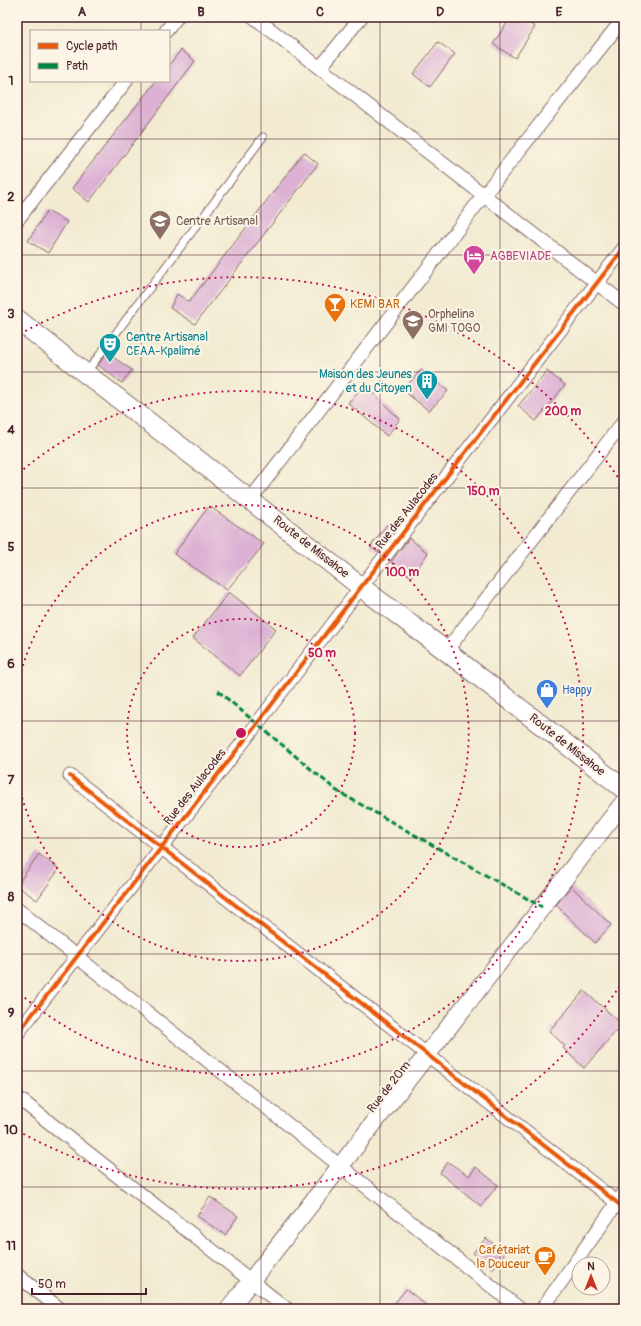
<svg xmlns="http://www.w3.org/2000/svg" width="641" height="1326" viewBox="0 0 641 1326" font-family="Pangolin,sans-serif">
<rect width="100%" height="100%" fill="#fcf5e5"/>
<filter id="ink" filterUnits="userSpaceOnUse"><feTurbulence type="fractalNoise" baseFrequency=".025" numOctaves="2"/><feDisplacementMap in="SourceGraphic" scale="8" xChannelSelector="R" yChannelSelector="G"/><feConvolveMatrix kernelMatrix="1 2 1 2 8 2 1 2 1" color-interpolation-filters="sRGB"/></filter>
<filter id="wash" filterUnits="userSpaceOnUse"><feTurbulence type="fractalNoise" baseFrequency=".012" numOctaves="4" result="noise"/><feDisplacementMap in="SourceGraphic" scale="16" xChannelSelector="R" yChannelSelector="G"/><feGaussianBlur stdDeviation="0.9" result="paint"/><feColorMatrix in="noise" values="0 0 0 0 0 0 0 0 0 0 0 0 0 0 0 0 0 1.4 0 .05"/><feComposite in="paint" operator="in"/></filter>
<g filter="url(#wash)">
<rect width="100%" height="100%" fill="#f2ebd2"/>
<g id="blocks">
<g fill="#dcb1d4">
<path d="M511 17H519L535 27 515 58 493 44Z"/>
<path d="M438 42 455 54 430 87 413 74Z"/>
<path d="M181 50 195 61 89 202 72 188 156 81H169V65Z"/>
<path d="M304 152 318 164 195 324 170 308 177 294 189 302Z"/>
<path d="M47 211 67 222 48 253 28 241Z"/>
<path d="M107 353 132 370 122 383 98 365Z"/>
<path d="M421 370 448 391 429 411 403 390Z"/>
<path d="M547 371 565 385 536 421 518 406Z"/>
<path d="M364 385 400 419 387 436 348 403Z"/>
<path d="M209 506 264 544 227 590 174 554Z"/>
<path d="M389 522 397 528 378 552 370 547Z"/>
<path d="M409 538 428 553 411 577 391 562Z"/>
<path d="M229 592 276 629 240 676 193 638Z"/>
<path d="M39 854 59 869 37 900 17 886V885Z"/>
<path d="M571 886 611 925 595 943 556 905Z"/>
<path d="M584 991 622 1024 584 1068 563 1048 565 1046 549 1031Z"/>
<path d="M448 1162 469 1176 476 1167 498 1185 481 1206 440 1173Z"/>
<path d="M210 1197 238 1216 225 1235 197 1216Z"/>
<path d="M486 1238 505 1253 493 1269 473 1253Z"/>
<path d="M406 1289 431 1309H390Z"/>
</g>
</g>
</g>
<g filter="url(#ink)">
<use href="#blocks" fill-opacity="0" stroke="#856665" stroke-width="1"/>
<g fill="none" stroke-linecap="round" stroke-linejoin="round">
<g stroke="#856665" stroke-width="9">
<path id="service" d="M86 373 263 137"/>
</g>
<g stroke="#856665" stroke-width="15">
<g id="minor">
<path d="M254 17 624 304"/>
<path d="M166 31 177 17"/>
<path d="M320 68 361 17"/>
<path d="M17 220 126 81"/>
<path d="M250 500 484 195 624 18"/>
<path d="M446 651 624 421"/>
<path d="M70 776 624 1208"/>
<path d="M17 909 520 1309"/>
<path d="M17 1034 257 724 361 587 624 248"/>
<path d="M17 1097 287 1309"/>
<path d="M17 1275 60 1309"/>
<path d="M542 1309 624 1193"/>
</g>
</g>
<g stroke="#856665" stroke-width="19">
<path id="tertiary" d="M229 1309 624 802"/>
</g>
<g stroke="#856665" stroke-width="21">
<path id="secondary" d="M17 319 85 373 250 500 361 587 446 651 624 789"/>
</g>
<use href="#service" stroke="#fff" stroke-width="7"/>
<use href="#minor" stroke="#fff" stroke-width="13"/>
<use href="#tertiary" stroke="#fff" stroke-width="17"/>
<use href="#secondary" stroke="#fff" stroke-width="19"/>
<path stroke="#00873e" stroke-width="3" stroke-dasharray="6 3" stroke-linecap="butt" d="M218 691 337 791 542 907"/>
<g stroke="#fcf5e5" stroke-width="6">
<g id="cycleway">
<path d="M70 776 624 1208"/>
<path d="M17 1034 257 724 361 587 624 248"/>
</g>
</g>
<use href="#cycleway" stroke="#e8590c" stroke-width="4"/>
</g>
</g>
<path fill="none" stroke="#4a1f2b" stroke-width="1" stroke-opacity="0.55" d="M141 17V31M261 17V1309M380 17V1309M500 17V1309M141 81V1309M17 139H624M17 255H624M17 372H624M17 488H624M17 605H624M17 721H624M17 838H624M17 954H624M17 1071H624M17 1187H624"/>
<g fill="none" stroke="#c2185b" stroke-width="2" stroke-dasharray="2 4">
<circle cx="241" cy="733" r="114"/>
<path d="M17 689A228 228 0 1 1 17 777"/>
<path d="M19 473A342 342 0 1 1 19 993"/>
<path d="M623 981A456 456 0 0 1 20 1132M20 334A456 456 0 0 1 623 485"/>
</g>
<defs>
<g id="school-pin" transform="scale(1.15)"><path d="M0 17L-7.5 6A9.5 9.5 0 1 1 7.5 6Z" fill="#8d6e63" stroke="#fcf5e5"/><path d="M0-5L7-2L0 1L-7-2ZM-4 1L0 2.5L4 1V4Q0 6-4 4Z" fill="#fff"/></g>
<g id="hotel-pin" transform="scale(1.15)"><path d="M0 17L-7.5 6A9.5 9.5 0 1 1 7.5 6Z" fill="#d1479c" stroke="#fcf5e5"/><path d="M-6-4.5h1.5V1H6V5H4.5V3h-9V5H-6ZM-4 0a1.8 1.8 0 1 1 3.6 0ZM.5 0V-2.5h3Q6-2.5 6 0Z" fill="#fff"/></g>
<g id="bar-pin" transform="scale(1.15)"><path d="M0 17L-7.5 6A9.5 9.5 0 1 1 7.5 6Z" fill="#e8710a" stroke="#fcf5e5"/><path d="M-6-5H6L.8 .8V4.5H3.5V6h-7V4.5H-.8V.8Z" fill="#fff"/></g>
<g id="theatre-pin" transform="scale(1.15)"><path d="M0 17L-7.5 6A9.5 9.5 0 1 1 7.5 6Z" fill="#0f9aa8" stroke="#fcf5e5"/><path d="M-5-5.5Q0-4 5-5.5V0Q5 5 0 6Q-5 5-5 0ZM-3.3-2.5H-1v1.5H-3.3ZM1-2.5H3.3v1.5H1ZM-2.8 1Q0 5.5 2.8 1Z" fill="#fff"/></g>
<g id="building-pin" transform="scale(1.15)"><path d="M0 17L-7.5 6A9.5 9.5 0 1 1 7.5 6Z" fill="#0f9aa8" stroke="#fcf5e5"/><path d="M-4-6H4V6H1V3H-1V6H-4ZM-2.5-4.3h1.7v1.8h-1.7ZM.8-4.3h1.7v1.8H.8ZM-2.5-1h1.7V.8h-1.7ZM.8-1h1.7V.8H.8Z" fill="#fff"/></g>
<g id="shop-pin" transform="scale(1.15)"><path d="M0 17L-7.5 6A9.5 9.5 0 1 1 7.5 6Z" fill="#3f7fe0" stroke="#fcf5e5"/><path d="M-5-2.5h2.3a2.7 3.5 0 0 1 5.4 0H5L5.5 6h-11ZM-1.5-2.5h3a1.5 2.3 0 0 0-3 0Z" fill="#fff"/></g>
<g id="cafe-pin" transform="scale(1.15)"><path d="M0 17L-7.5 6A9.5 9.5 0 1 1 7.5 6Z" fill="#e8710a" stroke="#fcf5e5"/><path d="M-5.5-4.5H6V0H3Q3 3.5 0 3.5H-2.5Q-5.5 3.5-5.5 0ZM3-3.2v2h1.7v-2ZM-6 4.5H4V6H-6Z" fill="#fff"/></g>
</defs>
<g fill-rule="evenodd">
<use href="#school-pin" x="160" y="221"/>
<use href="#hotel-pin" x="474" y="256"/>
<use href="#bar-pin" x="335" y="304"/>
<use href="#school-pin" x="413" y="321"/>
<use href="#theatre-pin" x="110" y="344"/>
<use href="#building-pin" x="427" y="381"/>
<use href="#shop-pin" x="547" y="690"/>
<use href="#cafe-pin" x="545" y="1257"/>
</g>
<g text-anchor="middle" dominant-baseline="central" stroke-width="4" stroke-linejoin="round" paint-order="stroke">
<g font-size="12" fill="#785e54" stroke="#fcf5e5" text-anchor="start">
<text x="176" y="221">Centre Artisanal</text>
<text x="428" y="314">Orphelina<tspan x="428" dy="14">GMI TOGO</tspan></text>
</g>
<g font-size="12" fill="#b23c85" stroke="#fcf5e5" text-anchor="start">
<text x="490" y="256">AGBEVIADE</text>
</g>
<g font-size="12" fill="#c56008" stroke="#fcf5e5" text-anchor="start">
<text x="350" y="304">KEMI BAR</text>
<text x="530" y="1250" text-anchor="end">Cafétariat<tspan x="530" dy="14">la Douceur</tspan></text>
</g>
<g font-size="12" fill="#0d838f" stroke="#fcf5e5" text-anchor="start">
<text x="126" y="337">Centre Artisanal<tspan x="126" dy="14">CEAA-Kpalimé</tspan></text>
<text x="412" y="374" text-anchor="end">Maison des Jeunes<tspan x="412" dy="14">et du Citoyen</tspan></text>
</g>
<g font-size="12" fill="#4a1f2b" stroke="#fcf5e5">
<text transform="translate(407 511) rotate(-52)">Rue des Aulacodes</text>
<text transform="translate(311 547) rotate(38)">Route de Missahoe</text>
<text transform="translate(567 745) rotate(38)">Route de Missahoe</text>
<text transform="translate(195 787) rotate(-52)">Rue des Aulacodes</text>
<text transform="translate(389 1087) rotate(-52)">Rue de 20m</text>
</g>
<g font-size="12" fill="#366cbe" stroke="#fcf5e5" text-anchor="start">
<text x="562" y="690">Happy</text>
</g>
</g>
<circle cx="241" cy="733" r="6" fill="#c2185b" stroke="#fcf5e5" stroke-width="2"/>
<g font-size="12" text-anchor="middle" font-weight="bold" fill="#c2185b" stroke="#fcf5e5" stroke-width="4" stroke-linejoin="round" paint-order="stroke">
<text x="563" y="415">200 m</text>
<text x="483" y="495">150 m</text>
<text x="402" y="576">100 m</text>
<text x="322" y="657">50 m</text>
</g>
<rect width="641" height="1326" fill="none" stroke="#fcf5e5" stroke-width="44"/>
<rect x="30" y="30" width="140" height="52" fill="#fcf5e5" stroke="#b59f9b"/>
<rect x="38" y="43" width="20" height="6" fill="#e8590c" stroke="#b59f9b"/>
<text x="66" y="50" font-size="12" fill="#4a1f2b">Cycle path</text>
<rect x="38" y="63" width="20" height="6" fill="#00873e" stroke="#b59f9b"/>
<text x="66" y="70" font-size="12" fill="#4a1f2b">Path</text>
<g transform="translate(591 1276)"><circle r="19" fill="#fcf5e5" stroke="#b59f9b"/>
<path d="M0-3L7 15L0 10L-7 15Z" fill="#c8321e"/>
<text y="-6" font-size="11" font-weight="bold" text-anchor="middle" fill="#4a1f2b">N</text>
</g>
<path d="M32 1288v6h114v-6" fill="none" stroke="#4a1f2b" stroke-width="2"/>
<text x="38" y="1288" font-size="12" fill="#4a1f2b" stroke="#fcf5e5" stroke-width="3" paint-order="stroke">50 m</text>
<rect x="22" y="22" width="597" height="1282" fill="none" stroke="#4a1f2b" stroke-width="1.5"/>
<g font-size="13" text-anchor="middle" font-weight="bold" fill="#4a1f2b">
<text x="82" y="16">A</text>
<text x="201" y="16">B</text>
<text x="320" y="16">C</text>
<text x="440" y="16">D</text>
<text x="559" y="16">E</text>
<text x="11" y="85">1</text>
<text x="11" y="201">2</text>
<text x="11" y="318">3</text>
<text x="11" y="434">4</text>
<text x="11" y="551">5</text>
<text x="11" y="668">6</text>
<text x="11" y="784">7</text>
<text x="11" y="901">8</text>
<text x="11" y="1017">9</text>
<text x="11" y="1134">10</text>
<text x="11" y="1250">11</text>
</g>
</svg>
